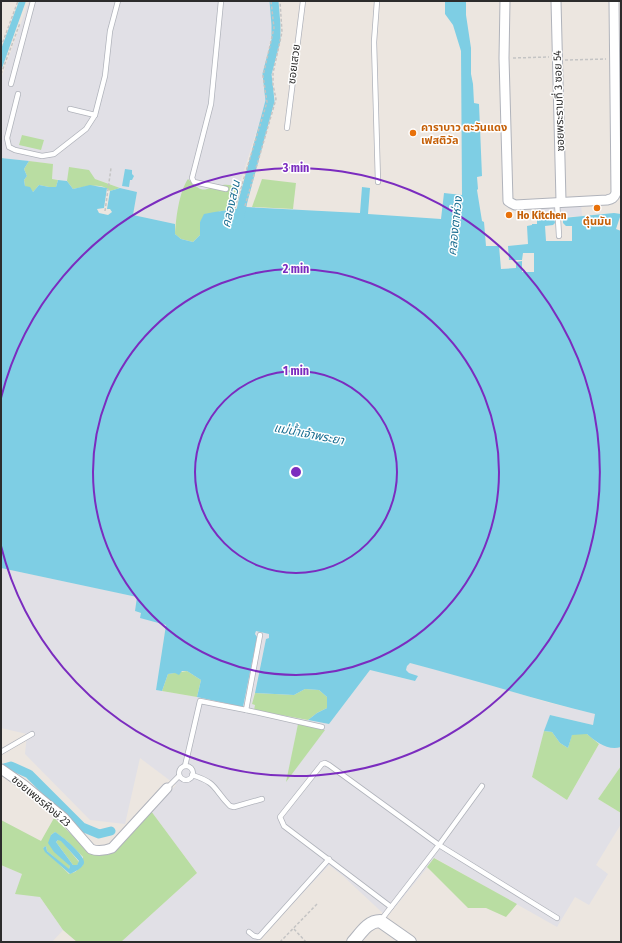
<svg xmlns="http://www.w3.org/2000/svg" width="622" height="943" viewBox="0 0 622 943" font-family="'Fira Sans Condensed','Noto Sans Thai',sans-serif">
<rect width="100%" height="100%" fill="#ece6e0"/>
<g fill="#e1e0e6">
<path d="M29 1H270L273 28 262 76 266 102 235 198 233 210 181 201 175 224 133 215 137 192 120 188 95 179 70 167 67 181 52 179 53 164 1 158V79Z"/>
<path d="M581 203 582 216 537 218V205Z"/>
<path d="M1 568 138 597 135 611 166 625 156 690 197 697 243 707 256 631 269 633V638L266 639 252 704 255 705V710L329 724 370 670 415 681 406 670 407 666 410 663 458 675 546 702 596 714 593 725 550 715 532 777 567 800 599 744 617 748 621 747V766L598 799 621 813V824L596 865 608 874 589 905 575 897 557 927 435 858 387 917 343 876 329 865 257 942H121L197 873 151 811 176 785 140 758 125 824 90 820 25 754 27 734 1 728Z"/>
<path d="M1 865 22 874 40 897 63 930 52 942H1Z"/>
</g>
<g fill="#b9dda2" fill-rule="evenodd">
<path d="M22 135 44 140 41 150 19 145Z"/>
<path d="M29 161 53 164 52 179 58 180 56 187H49L39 185 33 192 25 186 24 180 27 176 24 169Z"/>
<path d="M69 167 89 170 95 179 120 188 110 191C101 182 84 187 73 189L67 181Z"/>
<path d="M188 179C206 197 203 187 223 185 228 184 234 186 239 187L233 210 220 211 200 222V235L193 242 181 239 175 234C176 218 179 192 188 179Z"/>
<path d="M262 179 296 183 293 209 252 207Z"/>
<path d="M187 671 201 680 197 697 162 691 168 674Z"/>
<path d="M305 689 319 690 327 697V708L317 713 308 720 254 710 255 705 252 704 255 693 294 695Z"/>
<path d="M298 724 325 730 286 782Z"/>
<path d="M544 731 552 732 560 743 568 748 572 734H587L599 744 567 800 532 777Z"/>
<path d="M621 766V813L598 799Z"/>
<path d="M151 811 197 873 121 942H77L63 930 40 897 15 894 22 874 1 865V820L41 841 54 818 65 828 89 852 108 855ZM55 832 67 841 83 857V865L75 872 69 874 43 848 46 846 47 851 69 870 70 866 51 835Z"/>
<path d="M58 840H61L79 862 77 865H73L56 842Z"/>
<path d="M434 858 517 904 506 917 486 908H468L427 867Z"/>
</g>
<g fill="#7ecee4" fill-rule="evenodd">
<path d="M19 1H26L1 71V49Z"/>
<path d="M445 1H466V15L471 48V74L473 84 474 103 479 104 482 176 477 177 478 189 477 190 482 221 484 222 486 246H499L501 269 516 268V262L522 261V272H534V253H523L522 260H509L508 246 528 244 527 226 532 225V224H537V218L554 217 555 223 553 225 545 226 546 241H572V226H566L563 223V218L614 213 621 214 616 229 621 231V747C608 751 596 742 587 734L572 735 568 748 560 743 552 732 544 731 550 715 593 725 595 714C533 699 472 679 410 663L407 666 406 670 409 673 418 676 415 681 370 670 329 724 308 720 317 713 327 708V697L319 690 305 689 294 695 255 693 266 639 269 638V634L256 631 255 634 257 637 243 707 197 697 201 680 187 671H182L179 675 175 673 168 674 162 691 156 690 166 625 140 618 141 613 135 611 137 597 1 568V158L29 161 24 169 27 176 24 180 25 186 30 187 33 192 39 185 49 187H56L58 180 67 181 73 189 90 185 107 188 104 208 97 209 99 213 108 215 112 212 110 209H107L110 191 120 188 137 192 133 215 175 224V234L181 239 193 242 200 235V222L204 214C218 211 232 210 246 207L360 213 362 187 370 188 368 214 441 219 444 193 462 195 461 51 453 25 445 14Z"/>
<path d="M125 169 132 170V174L134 176 132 180H130L129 187 122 186Z"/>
<path d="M55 832C61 835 86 856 84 863 83 868 74 872 70 874L45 852 43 848 46 846 47 851 69 869 70 866 54 852 48 843 51 835ZM58 840 61 841 79 861 77 865H73L56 842Z"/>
</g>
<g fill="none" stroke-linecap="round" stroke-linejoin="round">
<g stroke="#7ecee4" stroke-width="9">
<path d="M239 220 243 201 270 101 267 74 276 40V25L274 1"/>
<path d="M1 769 11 766 29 774 82 827 99 834 111 831"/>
</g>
<g stroke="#b0b3bb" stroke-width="6">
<g id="service">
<path d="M221 1 211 104 192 178 194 182 226 189"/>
<path d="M377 1 374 42 378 182"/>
<path d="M11 84 33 1"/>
<path d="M18 94 7 138 9 147 15 150 42 156 54 154 86 129 95 115 105 76 110 31 118 1"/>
<path d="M70 109 95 115"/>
<path d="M287 128 303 1"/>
<path d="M557 201 559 236"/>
<path d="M246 710 322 727"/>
<path d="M1 752 32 734"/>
<path d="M185 766 200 701 246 710 260 635"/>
<circle cx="186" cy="773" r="7"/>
<path d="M192 775C218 783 213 789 230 806L234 807 262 799"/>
<path d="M167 788 179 776"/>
<path d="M391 907 284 826 280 817 322 764 325 763 329 765 439 845 557 918"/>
<path d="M381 920 439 845 482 786"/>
<path d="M249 932 254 936 259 937 329 859"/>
</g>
</g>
<g stroke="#b0b3bb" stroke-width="11">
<g id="minor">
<path d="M505 1 504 58 508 201 511 203 515 205 607 200C612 199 614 198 616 193L614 1"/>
<path d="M556 1 561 201"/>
<path d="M1 769 24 785 64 818 91 849C98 852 104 851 112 848L167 788"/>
</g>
</g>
<g stroke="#b0b3bb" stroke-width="14">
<path id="tertiary" d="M353 942C361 933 368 921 380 921L410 942"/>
</g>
<g stroke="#c4c4c4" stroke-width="1.5" stroke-dasharray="3 2" stroke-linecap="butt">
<path d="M1 47 18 1"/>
<path d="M513 58 549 57"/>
<path d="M565 60 606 59"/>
<path d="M1 74 20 23"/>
<path d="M245 206 276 99 273 85V73L282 32 280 1"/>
<path d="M235 208 267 102 263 76 274 28 271 1"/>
<path d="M105 211 111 168"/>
<path d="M294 929 306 942"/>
<path d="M280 942 318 903"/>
</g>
<use href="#service" stroke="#fff" stroke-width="4.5"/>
<use href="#minor" stroke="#fff" stroke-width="9"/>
<use href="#tertiary" stroke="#fff" stroke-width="12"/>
</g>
<g fill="none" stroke="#7b2cbf" stroke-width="2">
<circle cx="296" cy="472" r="101"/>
<circle cx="296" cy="472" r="203"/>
<path d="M1 398A304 304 0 1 1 1 546"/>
</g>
<g fill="#e8710a" stroke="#fff" stroke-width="1.5">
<circle cx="413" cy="133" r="4"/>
<circle cx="597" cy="208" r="4"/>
<circle cx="509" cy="215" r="4"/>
</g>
<g text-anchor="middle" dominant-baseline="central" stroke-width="3" stroke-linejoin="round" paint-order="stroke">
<g font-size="11" fill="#2c2c2c" stroke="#fff">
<text transform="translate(294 64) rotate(-83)">ซอยเสวย</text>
<text transform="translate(559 101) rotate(-92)">ซอยพระรามที่ 3 ซอย 54</text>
<text transform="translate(41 801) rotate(40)">ซอยเพชรหึงษ์ 23</text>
</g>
<g font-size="11" font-weight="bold" fill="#c56008" stroke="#fff" text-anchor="start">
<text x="421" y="127">คาราบาว ตะวันแดง<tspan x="421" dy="13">เฟสติวัล</tspan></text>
<text x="517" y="215">Ho Kitchen</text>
<text x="597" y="221" text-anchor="middle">ตุ๋นมัน</text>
</g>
<g font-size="12" font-style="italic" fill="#1b6f92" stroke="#fff">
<text transform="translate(231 204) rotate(-77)">คลองสวน</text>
<text transform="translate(455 226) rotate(-84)">คลองตาห่วง</text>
<text transform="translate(309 434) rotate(11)">แม่น้ำเจ้าพระยา</text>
</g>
</g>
<circle cx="296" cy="472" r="6" fill="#7b2cbf" stroke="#fff" stroke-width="2"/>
<g font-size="12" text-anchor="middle" font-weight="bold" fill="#7b2cbf" stroke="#fff" stroke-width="3" stroke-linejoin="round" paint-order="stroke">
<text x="296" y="172">3 min</text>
<text x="296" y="273">2 min</text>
<text x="296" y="375">1 min</text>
</g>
<rect width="622" height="943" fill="none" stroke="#2c2c2c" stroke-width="4"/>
</svg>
